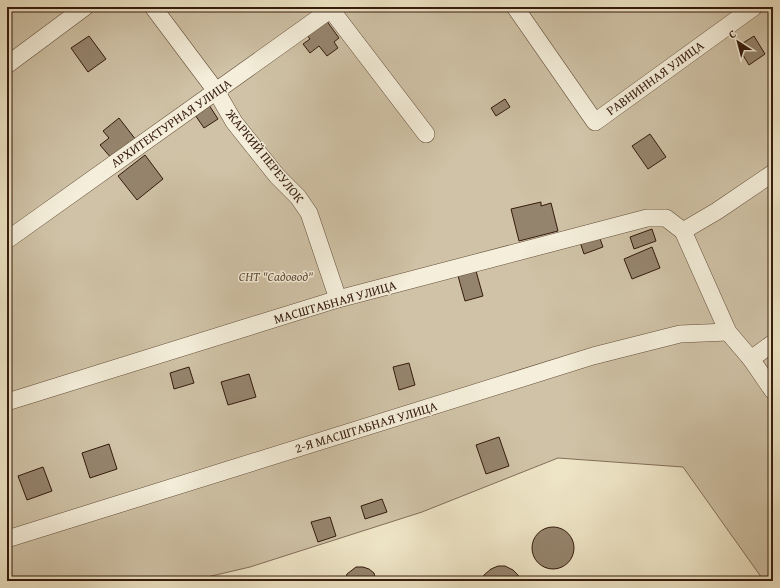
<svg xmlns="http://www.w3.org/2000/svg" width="780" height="588" viewBox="0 0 780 588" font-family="'Gentium Book Plus',serif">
<rect width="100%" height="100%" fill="#eee5c6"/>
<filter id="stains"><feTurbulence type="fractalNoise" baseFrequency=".005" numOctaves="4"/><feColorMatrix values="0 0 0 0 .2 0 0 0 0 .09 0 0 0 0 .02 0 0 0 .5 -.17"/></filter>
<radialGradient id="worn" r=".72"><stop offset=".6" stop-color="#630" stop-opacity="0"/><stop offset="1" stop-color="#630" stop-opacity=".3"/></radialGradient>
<path fill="#cfc2a6" stroke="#826e59" d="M7 7H773V581H764L683 467 558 458 422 512 250 567 190 581H7Z"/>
<g fill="#95846d" stroke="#351a0c">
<path d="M326 20 339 38 334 42 338 48 327 56 319 46 310 53 303 44 310 39 306 34Z"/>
<path d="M89 36 106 59 88 72 71 48Z"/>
<path d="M754 36 765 54 749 65 740 50 745 47 743 43Z"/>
<path d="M505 99 510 107 496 116 491 108Z"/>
<path d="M207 102 218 119 204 128 193 112Z"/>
<path d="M119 118 136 140 112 159 100 145 109 138 103 131Z"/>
<path d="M650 134 666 157 648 169 632 146Z"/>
<path d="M145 155 163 179 137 200 118 176Z"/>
<path d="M541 202V206L551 203 558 231 519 241 511 209Z"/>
<path d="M652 229 656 241 634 249 630 237Z"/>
<path d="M599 236 603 247 584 254 580 242Z"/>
<path d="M652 247 660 268 632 279 624 259Z"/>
<path d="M476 271 483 296 465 301 458 276Z"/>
<path d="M409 363 415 385 399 390 393 367Z"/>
<path d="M189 367 194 383 174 389 170 373Z"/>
<path d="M249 374 256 397 228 405 221 382Z"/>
<path d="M499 437 509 466 486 474 476 445Z"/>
<path d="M109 444 117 469 90 478 82 453Z"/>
<path d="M43 467 52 491 27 500 18 476Z"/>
<path d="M382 499 387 512 365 519 361 506Z"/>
<path d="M330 517 336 536 318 542 311 522Z"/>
<circle cx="553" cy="548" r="21"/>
<path d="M498 566H505L513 570 518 575 521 581H482L484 575 491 569Z"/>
<path d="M356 567H363L369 569 374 573 376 581H345L347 574Z"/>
</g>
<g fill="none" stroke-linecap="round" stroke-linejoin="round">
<g stroke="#634d3a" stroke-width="18">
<g id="minor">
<path d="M153 7 216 91 234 122 277 176 298 197 309 213 338 299"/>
<path d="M329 7 426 134"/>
<path d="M515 7 595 122 754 7"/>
<path d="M7 65 85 7"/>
<path d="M683 231 717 211 773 173"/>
<path d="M7 240 334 7"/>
<path d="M751 359 773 343"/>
<path d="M7 402 338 299 647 218H666L683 231 728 332 751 359 773 391"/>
<path d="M7 539 593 356 680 334 728 332"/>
</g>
</g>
<use href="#minor" stroke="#f4eeda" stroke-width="17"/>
</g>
<g text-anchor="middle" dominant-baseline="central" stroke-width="3" stroke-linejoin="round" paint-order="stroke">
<g font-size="13" fill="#351a0c" stroke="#f4eeda">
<text transform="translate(655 78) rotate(-36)">РАВНИННАЯ УЛИЦА</text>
<text transform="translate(171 123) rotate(-35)">АРХИТЕКТУРНАЯ УЛИЦА</text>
<text transform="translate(265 156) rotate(51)">ЖАРКИЙ ПЕРЕУЛОК</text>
<text transform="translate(335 302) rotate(-16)">МАСШТАБНАЯ УЛИЦА</text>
<text transform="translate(366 427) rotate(-17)">2-Я МАСШТАБНАЯ УЛИЦА</text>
</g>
<g font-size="13" font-style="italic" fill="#634c3a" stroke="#f4eeda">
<text x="276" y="276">СНТ "Садовод"</text>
</g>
</g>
<rect width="780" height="588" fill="none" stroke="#eee5c6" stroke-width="24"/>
<rect x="8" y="8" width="764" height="572" fill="none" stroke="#351a0c" stroke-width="2"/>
<rect x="12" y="12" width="756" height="564" fill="none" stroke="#351a0c"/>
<g transform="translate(738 42) rotate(324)" stroke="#f4eeda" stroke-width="3" paint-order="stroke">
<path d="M0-3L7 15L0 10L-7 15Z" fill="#351a0c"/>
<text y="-6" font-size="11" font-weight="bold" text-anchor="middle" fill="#351a0c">С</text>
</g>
<rect width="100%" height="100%" filter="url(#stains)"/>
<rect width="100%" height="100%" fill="url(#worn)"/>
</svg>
